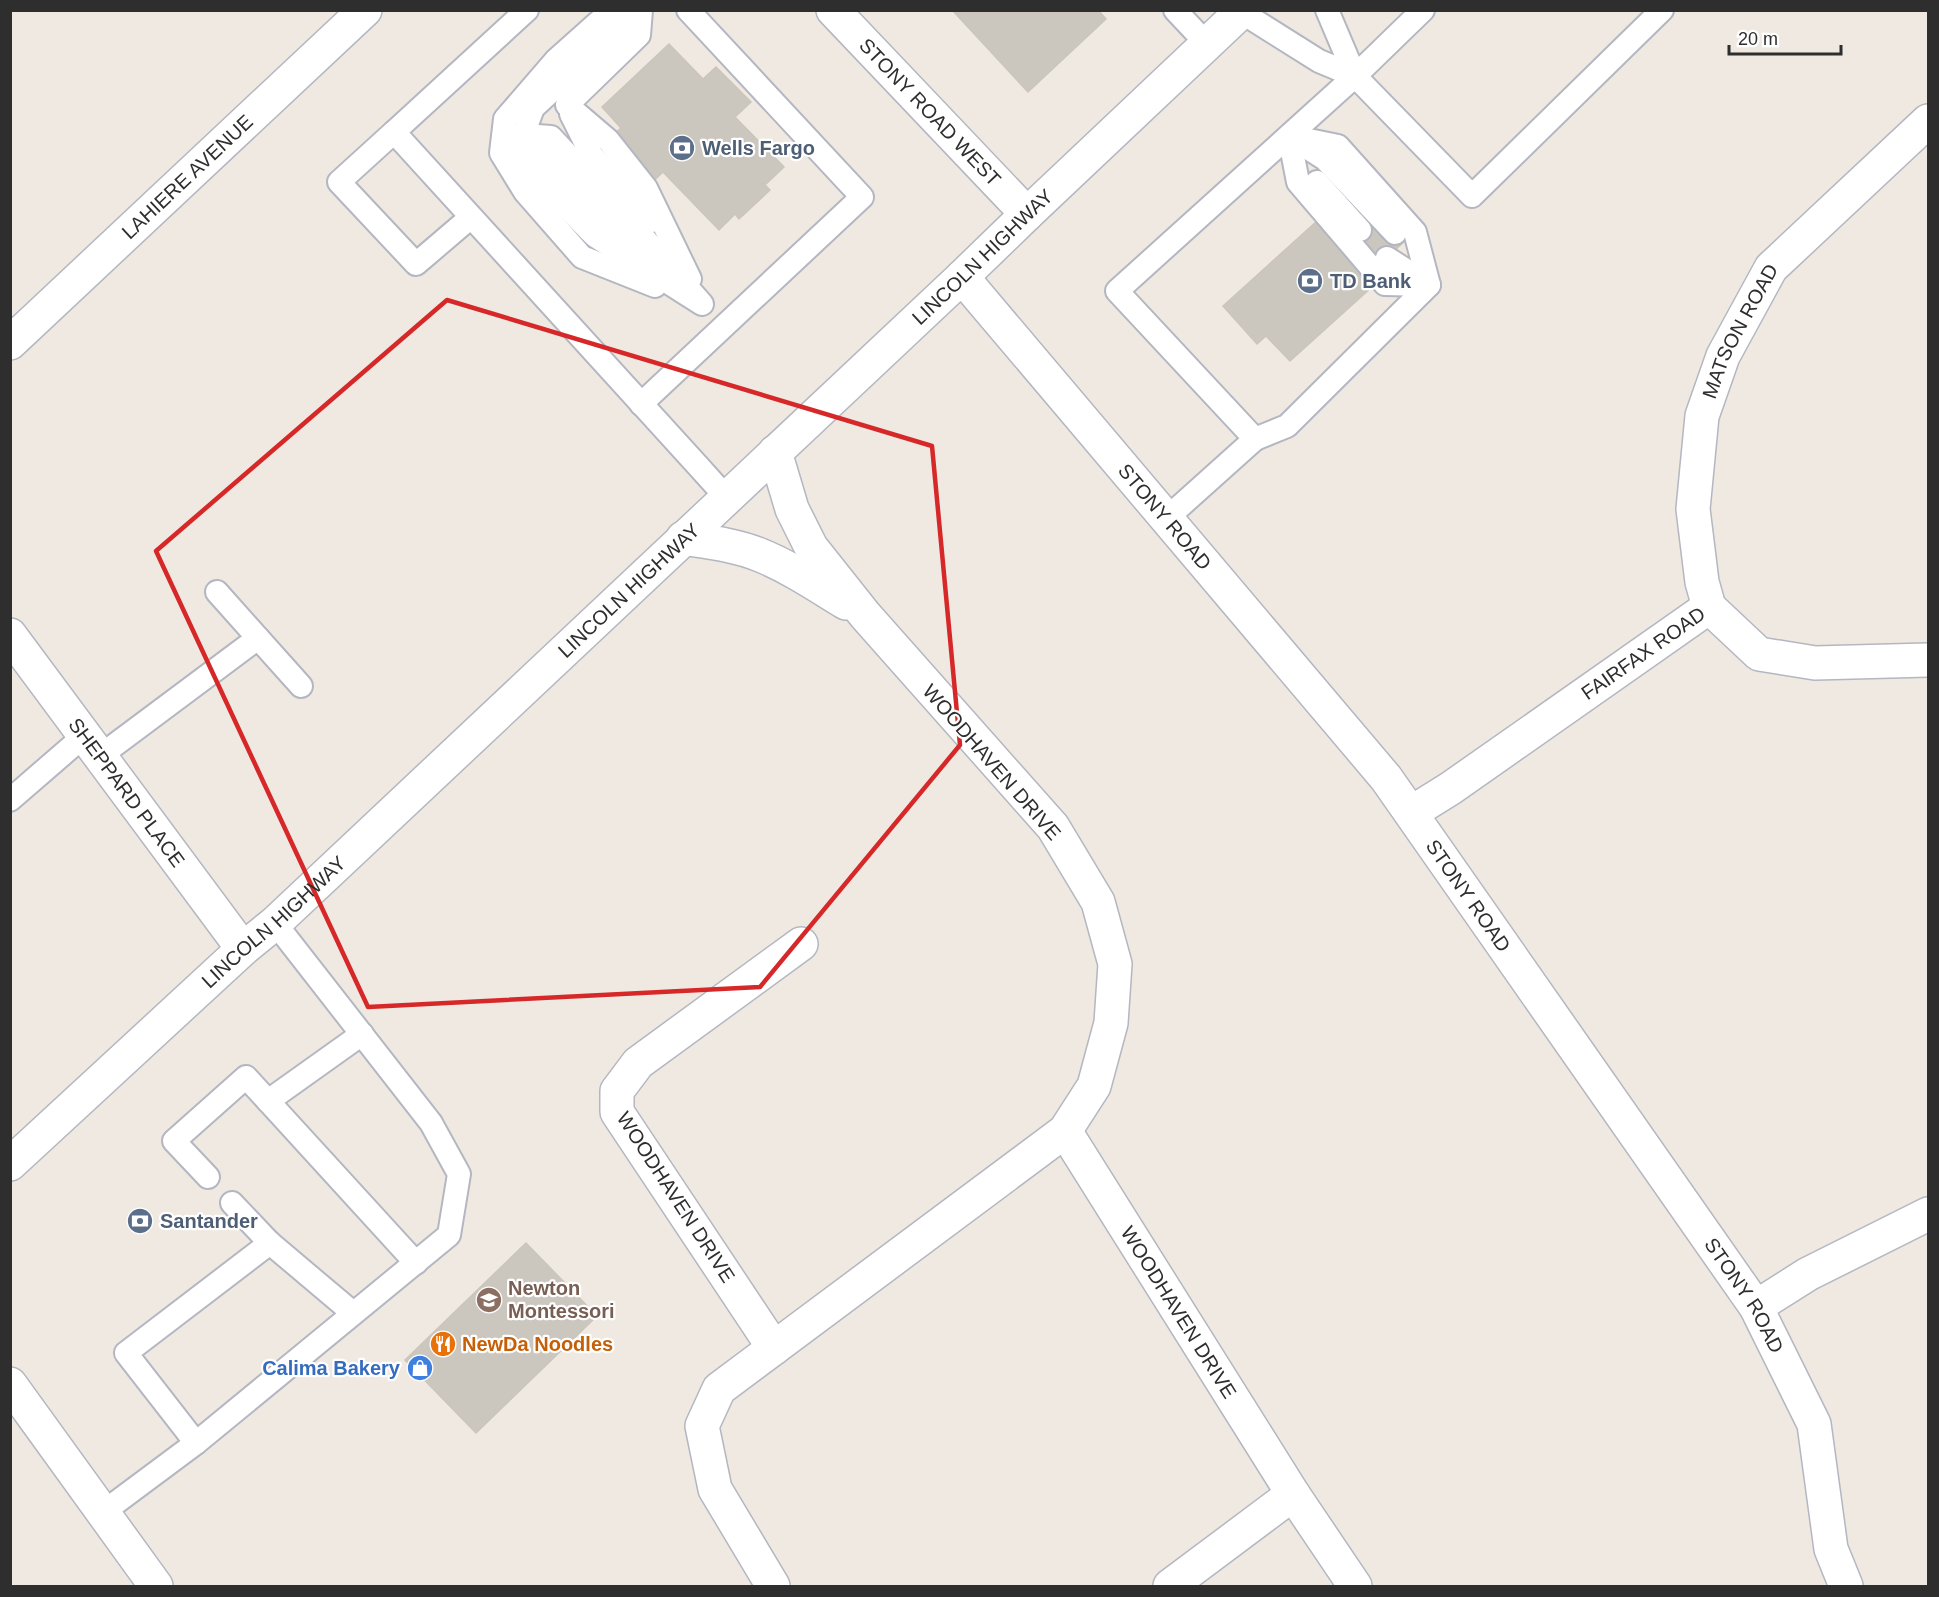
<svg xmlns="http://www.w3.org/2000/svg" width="1939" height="1597" viewBox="0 0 1939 1597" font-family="Arial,sans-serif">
<rect width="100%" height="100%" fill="#efe9e1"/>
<g fill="#cbc7bf" stroke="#cbc5ba" stroke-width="1.5">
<path d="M956 10H1098L1106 19 1028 92 954 12Z"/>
<path d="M669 44 703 79 716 67 751 102 735 117 784 167 765 185 770 190 739 219 735 214 719 230 663 172 621 212 608 140 621 128 602 107Z"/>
<path d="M1392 199 1418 228 1387 258 1373 286 1290 361 1266 336 1257 344 1223 306 1317 221 1360 230Z"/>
<path d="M526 1243 597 1316 476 1433 405 1360Z"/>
</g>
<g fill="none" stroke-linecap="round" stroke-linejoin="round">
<g stroke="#b4b7c1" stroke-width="26">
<g id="lane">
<path d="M612 10 556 60 505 119 501 153 525 192 582 257 655 286"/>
<path d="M638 10 533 108 523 135 608 224 641 252"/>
<path d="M641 10 639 35 567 105 608 140 646 188 690 279"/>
<path d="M1175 10 1207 44"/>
<path d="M1241 12 1319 61 1355 76 1327 10"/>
<path d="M1355 76 1472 196 1662 10"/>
<path d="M571 114 592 156 634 199 649 222"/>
<path d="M394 132 527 10"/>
<path d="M523 135 551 137 621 212 702 304 595 236 521 161Z"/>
<path d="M1289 136 1298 182 1385 284 1427 285"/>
<path d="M1289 136 1338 146 1415 232 1429 285"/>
<path d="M1300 143 1325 159 1395 233"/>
<path d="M1317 182 1360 230"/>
<path d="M471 217 416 264 339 182 394 132 699 467 726 497"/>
<path d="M641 404 862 197 688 10"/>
<path d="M1255 439 1287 426 1429 285 1387 258"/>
<path d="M1167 518 1255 439 1117 291 1355 76 1423 10"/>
<path d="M217 592 301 686"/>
<path d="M100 756 258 638"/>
<path d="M10 800 85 735"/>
<path d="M268 1101 362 1034"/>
<path d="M208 1177 174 1141 246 1077 416 1263"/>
<path d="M232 1203 270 1243 353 1313"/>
<path d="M196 1443 126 1353 270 1243"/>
<path d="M102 1513 196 1443 449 1235 459 1174 431 1123 275 923"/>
</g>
</g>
<g stroke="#b4b7c1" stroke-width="36">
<g id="street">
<path id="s1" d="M833 10 1027 214"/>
<path id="s2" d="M962 277 1386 778 1756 1307 1814 1424 1831 1549 1846 1586"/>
<path id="s3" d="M10 343 365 10"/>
<path d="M683 538C709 542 736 545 760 555 790 567 818 586 846 603"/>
<path id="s4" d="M1709 607 1702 582 1693 509 1702 416 1723 356 1771 268 1928 121"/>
<path d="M1709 607 1759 654 1815 663 1928 660"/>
<path id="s5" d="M10 635 243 949"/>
<path id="s6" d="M1411 813 1451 788 1709 607"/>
<path id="s7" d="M1065 1131 1293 1494 1355 1586"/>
<path d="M1756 1307 1808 1274 1928 1214"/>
<path d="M774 1348 617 1112V1091L638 1063 801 944"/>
<path d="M10 1384 156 1586"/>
<path d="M773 1586 715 1489 702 1426 719 1389 1065 1131 1094 1086 1111 1023 1115 964 1098 902 1053 827 865 615 811 547 792 509 775 452"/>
<path d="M1170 1586 1293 1494"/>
</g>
</g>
<g stroke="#b4b7c1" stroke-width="36">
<g id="secondary">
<path id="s8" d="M10 1164 243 949 275 923 962 277 1027 214 1243 10"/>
</g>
</g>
<use href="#lane" stroke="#fff" stroke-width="22"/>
<use href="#street" stroke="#fff" stroke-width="33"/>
<use href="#secondary" stroke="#fff" stroke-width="33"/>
</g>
<path fill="none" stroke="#d62828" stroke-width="4.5" stroke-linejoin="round" d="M447 300 932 446 960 745 760 987 368 1007 156 551Z"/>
<defs>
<g id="bank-disc" transform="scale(1.35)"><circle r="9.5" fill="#5c6f8a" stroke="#fff"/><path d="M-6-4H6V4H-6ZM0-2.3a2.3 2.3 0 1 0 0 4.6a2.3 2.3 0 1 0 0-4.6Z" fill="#fff"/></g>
<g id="school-disc" transform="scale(1.35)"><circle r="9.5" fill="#8d6e63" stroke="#fff"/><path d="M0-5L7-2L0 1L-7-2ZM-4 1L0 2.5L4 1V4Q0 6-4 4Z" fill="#fff"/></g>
<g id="restaurant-disc" transform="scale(1.35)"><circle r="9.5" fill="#e8710a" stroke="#fff"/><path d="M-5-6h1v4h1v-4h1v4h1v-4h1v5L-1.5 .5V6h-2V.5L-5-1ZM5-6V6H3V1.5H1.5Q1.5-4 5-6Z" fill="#fff"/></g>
<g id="shop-disc" transform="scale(1.35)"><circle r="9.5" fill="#3f7fe0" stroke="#fff"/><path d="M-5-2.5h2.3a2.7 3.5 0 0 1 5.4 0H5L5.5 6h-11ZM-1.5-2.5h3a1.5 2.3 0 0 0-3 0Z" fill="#fff"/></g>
</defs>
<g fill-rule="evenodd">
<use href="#bank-disc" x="682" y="148"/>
<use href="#bank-disc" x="1310" y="281"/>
<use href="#bank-disc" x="140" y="1221"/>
<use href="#school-disc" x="489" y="1300"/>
<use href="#restaurant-disc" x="443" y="1344"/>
<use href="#shop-disc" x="420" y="1368"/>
</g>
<g text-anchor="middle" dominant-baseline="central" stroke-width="4.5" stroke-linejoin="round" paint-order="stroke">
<g font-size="20" fill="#2e2e2e" stroke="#fff">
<text stroke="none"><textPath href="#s1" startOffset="141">STONY ROAD WEST</textPath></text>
<text stroke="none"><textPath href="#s3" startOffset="243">LAHIERE AVENUE</textPath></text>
<text stroke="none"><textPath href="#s8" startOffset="1330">LINCOLN HIGHWAY</textPath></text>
<text stroke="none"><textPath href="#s4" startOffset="286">MATSON ROAD</textPath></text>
<text stroke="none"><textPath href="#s2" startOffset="314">STONY ROAD</textPath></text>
<text stroke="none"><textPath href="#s8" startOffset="844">LINCOLN HIGHWAY</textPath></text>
<text stroke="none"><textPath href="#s6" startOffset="282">FAIRFAX ROAD</textPath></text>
<text transform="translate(992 762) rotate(49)">WOODHAVEN DRIVE</text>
<text stroke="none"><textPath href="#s5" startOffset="196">SHEPPARD PLACE</textPath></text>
<text stroke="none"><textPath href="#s2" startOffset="800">STONY ROAD</textPath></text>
<text stroke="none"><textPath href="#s8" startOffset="358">LINCOLN HIGHWAY</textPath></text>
<text transform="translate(676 1197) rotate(57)">WOODHAVEN DRIVE</text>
<text stroke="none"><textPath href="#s2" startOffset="1286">STONY ROAD</textPath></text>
<text stroke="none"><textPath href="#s7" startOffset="214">WOODHAVEN DRIVE</textPath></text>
</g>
<g font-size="20" font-weight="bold" fill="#4e5e75" stroke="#fff" text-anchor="start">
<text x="702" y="148">Wells Fargo</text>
<text x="1330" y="281">TD Bank</text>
<text x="160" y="1221">Santander</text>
</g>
<g font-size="20" font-weight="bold" fill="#785e54" stroke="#fff" text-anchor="start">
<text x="508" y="1288">Newton<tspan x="508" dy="23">Montessori</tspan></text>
</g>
<g font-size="20" font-weight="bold" fill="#c56008" stroke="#fff" text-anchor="start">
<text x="462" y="1344">NewDa Noodles</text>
</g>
<g font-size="20" font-weight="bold" fill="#366cbe" stroke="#fff" text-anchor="end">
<text x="400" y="1368">Calima Bakery</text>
</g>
</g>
<rect width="1939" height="1597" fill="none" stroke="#2e2e2e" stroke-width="24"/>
<path d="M1729 45v9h112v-9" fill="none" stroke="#2e2e2e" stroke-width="3"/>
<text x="1738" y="45" font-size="18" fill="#2e2e2e" stroke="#ffffff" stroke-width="4.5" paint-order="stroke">20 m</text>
</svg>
